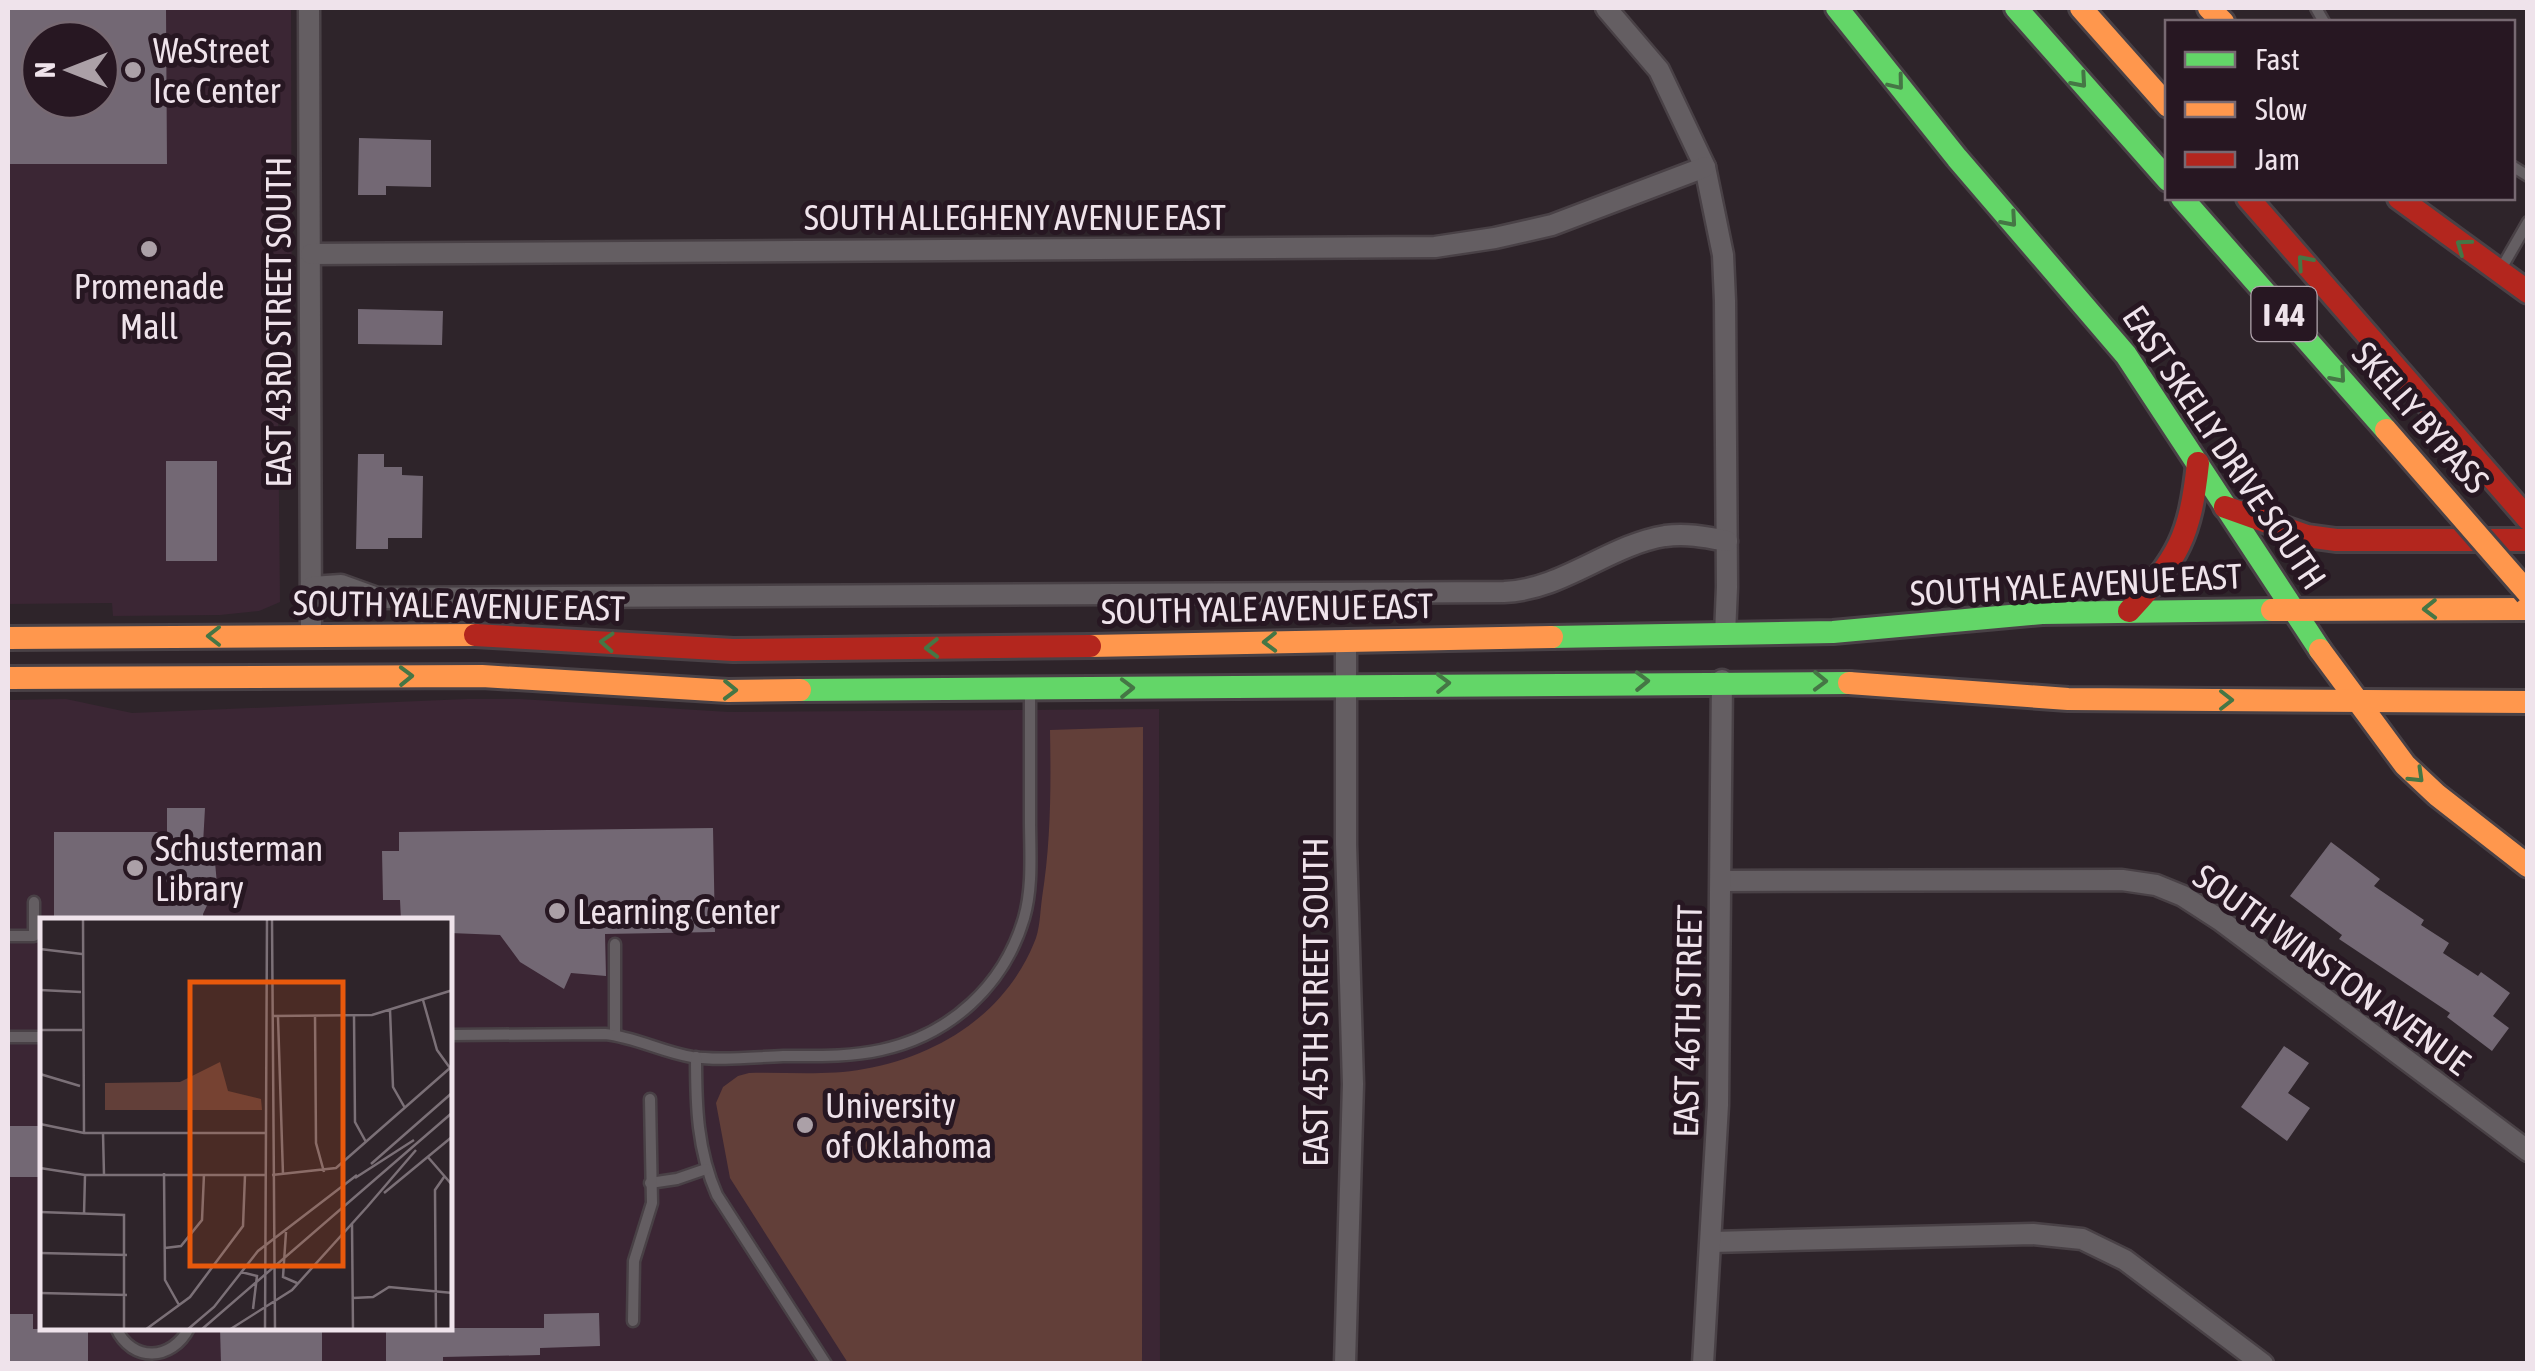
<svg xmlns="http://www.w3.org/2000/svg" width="2535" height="1371" viewBox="0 0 2535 1371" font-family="'Asap Condensed',sans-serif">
<rect width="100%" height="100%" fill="#2e242a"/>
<g fill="#3b2634" fill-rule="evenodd">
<path d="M8 8H291L292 397 278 398 280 602 259 611 220 615 113 616 112 603 8 604ZM40 40H100V100H40Z"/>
<path d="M66 699 132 713 467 699H520L729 712 1159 709 1160 1363H8V700ZM42 921H450V1328H42Z"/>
</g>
<path fill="#623f39" d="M1143 727 1142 1363H848L730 1178 716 1103 723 1087 738 1076 749 1073C787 1072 827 1076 864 1069 938 1056 1005 1014 1034 943 1040 930 1040 912 1042 898 1051 842 1051 787 1050 730Z"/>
<g fill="#736874" fill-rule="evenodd">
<path d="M8 8H166L167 164H8ZM40 40H100V100H40Z"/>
<path d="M359 138 431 140V187L386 186V195H358Z"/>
<path d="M358 309 443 311 442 345 358 344Z"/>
<path d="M358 454H384V467H402V475L423 476 422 538H388V549H356Z"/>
<rect x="166" y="461" width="51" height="100"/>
<path d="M167 808H205L203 844 215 862 217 884 203 914 204 921H54V832H167Z"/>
<path d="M713 828 715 932 605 934 606 976 571 973 564 989 520 962 500 935 450 933V921H401L400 900H383L382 851H399V832Z"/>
<path d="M2331 842 2380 879 2374 886 2424 920 2421 925 2449 943 2443 953 2478 976 2481 972 2510 993 2493 1016 2509 1028 2492 1051 2447 1017 2450 1013 2339 939 2342 935 2290 896Z"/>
<path d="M2284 1046 2309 1063 2288 1093 2310 1108 2287 1141 2241 1107Z"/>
<rect x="8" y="1126" width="34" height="51"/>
<path d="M599 1313 600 1346 540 1348V1355L443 1357V1364H386V1328H544V1314Z"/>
<path d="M8 1314H33V1329L88 1328V1364H8Z"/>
<path d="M220 1328H322V1364H221Z"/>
</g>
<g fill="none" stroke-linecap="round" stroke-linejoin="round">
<g stroke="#494146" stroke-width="15">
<g id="lane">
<path d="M2316 8 2324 22"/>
<path d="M2512 166 2528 176"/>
<path d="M2501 269 2528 222"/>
<path d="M8 936H34V902"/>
<path d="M615 944V1035"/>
<path d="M450 1035 605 1034C635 1037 662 1052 692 1057 721 1061 754 1057 783 1056 815 1056 850 1057 881 1050 950 1035 1004 986 1024 918 1033 887 1030 852 1030 820 1030 777 1030 734 1030 691"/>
<path d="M8 1037H42"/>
<path d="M696 1057C696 1106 697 1150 717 1195L826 1364"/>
<path d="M650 1183 677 1179 706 1169"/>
<path d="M633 1321 634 1261 652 1203 650 1099"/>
<path d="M116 1328C132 1363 172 1361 189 1328"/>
</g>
</g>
<g stroke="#494146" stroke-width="25">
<g id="street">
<path d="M309 8 311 636"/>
<path d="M1606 8 1659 70 1705 167 1723 255 1725 301 1727 587 1725 635"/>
<path d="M311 254 1435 247 1495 238 1552 225 1705 167"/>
<path d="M312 587 341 585 377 598 1504 592C1562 590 1609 545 1665 536 1687 533 1706 537 1727 541"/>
<path d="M1723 881 2122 880 2156 885 2183 896 2220 920 2528 1151"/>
<path d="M1712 1242 2033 1234 2082 1239 2125 1260 2263 1364"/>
<path d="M1345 1364 1353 1084 1346 844V641"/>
<path d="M1703 1364 1718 1105 1722 680"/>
</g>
</g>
<g stroke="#494146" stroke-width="28">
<g id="fast">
<path d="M1837 8 1957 158 2126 355 2320 650"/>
<path d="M2016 8 2168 180"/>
<path d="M2182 198 2386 430"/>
<path d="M1552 637 1833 632 2042 613 2272 610"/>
<path d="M800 690 1849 683"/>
</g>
</g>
<g stroke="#494146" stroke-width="28">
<g id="slow">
<path d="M2081 8 2168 106"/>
<path d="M2209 8 2223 22"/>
<path d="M2272 610 2528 609"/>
<path d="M8 638 475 635"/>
<path d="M1090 646 1552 637"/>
<path d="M2320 650 2405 765 2437 795 2528 866"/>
<path d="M8 678 482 676 728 691 800 690"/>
<path d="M1849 683 2068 699 2528 702"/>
</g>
</g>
<g stroke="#494146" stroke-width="28">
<g id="jam">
<path d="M2248 198 2528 519"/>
<path d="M2399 198 2528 292"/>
<path d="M2225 507 2307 536 2336 540H2528"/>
<path d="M2129 611C2179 557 2190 537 2198 463"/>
<path d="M475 635 733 650 1090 646"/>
</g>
</g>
<use href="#lane" stroke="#645e62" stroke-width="10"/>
<use href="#street" stroke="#645e62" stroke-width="20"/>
<use href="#fast" stroke="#63d668" stroke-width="22"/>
<use href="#slow" stroke="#ff974d" stroke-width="22"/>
<use href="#jam" stroke="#b3261e" stroke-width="22"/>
<g stroke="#494146" stroke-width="28" stroke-linecap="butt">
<path id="slow-bridge" d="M2386 430 2528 593"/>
</g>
<use href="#slow-bridge" stroke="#ff974d" stroke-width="22"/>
</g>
<defs><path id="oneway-chevron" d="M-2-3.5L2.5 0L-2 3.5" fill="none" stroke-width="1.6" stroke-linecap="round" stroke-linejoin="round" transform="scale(2.5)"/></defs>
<g stroke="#457645">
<use href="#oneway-chevron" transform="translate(2080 81) rotate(49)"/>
<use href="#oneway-chevron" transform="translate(1897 83) rotate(51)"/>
<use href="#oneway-chevron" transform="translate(2010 220) rotate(49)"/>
<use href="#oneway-chevron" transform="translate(2463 246) rotate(-144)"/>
<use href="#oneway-chevron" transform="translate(2304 262) rotate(-131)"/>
<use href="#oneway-chevron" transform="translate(2339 376) rotate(49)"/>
<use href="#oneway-chevron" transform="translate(2430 609) rotate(179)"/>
<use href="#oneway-chevron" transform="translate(214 636) rotate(180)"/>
<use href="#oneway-chevron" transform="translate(607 642) rotate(-176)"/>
<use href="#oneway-chevron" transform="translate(1270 642) rotate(179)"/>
<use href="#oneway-chevron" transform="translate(932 648) rotate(179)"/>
<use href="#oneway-chevron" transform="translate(406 676) rotate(-1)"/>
<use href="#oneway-chevron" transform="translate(1642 681) rotate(-1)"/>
<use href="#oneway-chevron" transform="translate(1820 681) rotate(1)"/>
<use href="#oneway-chevron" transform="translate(1443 683) rotate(-1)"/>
<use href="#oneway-chevron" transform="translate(1127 688) rotate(-1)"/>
<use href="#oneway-chevron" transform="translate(730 690) rotate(1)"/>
<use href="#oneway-chevron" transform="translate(2226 700)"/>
<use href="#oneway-chevron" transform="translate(2417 776) rotate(44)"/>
</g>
<g fill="#aba0a7" stroke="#271722" stroke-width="4">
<circle cx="133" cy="70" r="10"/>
<circle cx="149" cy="249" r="10"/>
<circle cx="135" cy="868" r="10"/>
<circle cx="557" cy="911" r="10"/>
<circle cx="805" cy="1125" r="10"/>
</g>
<g text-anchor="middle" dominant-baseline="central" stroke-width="10" stroke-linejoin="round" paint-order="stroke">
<rect fill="#271722" stroke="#b3a6af" stroke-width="2.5" x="2251.5" y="287" width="65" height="54" rx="8"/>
<g font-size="32" font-weight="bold" fill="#efe3eb">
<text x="2284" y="314">I 44</text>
</g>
<g font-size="35" fill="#efe3eb" stroke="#271722" text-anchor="start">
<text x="153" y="50">WeStreet<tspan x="153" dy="40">Ice Center</tspan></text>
<text x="149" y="286" text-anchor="middle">Promenade<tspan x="149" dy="40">Mall</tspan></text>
<text x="155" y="848">Schusterman<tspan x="155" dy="40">Library</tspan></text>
<text x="577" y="911">Learning Center</text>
<text x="825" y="1105">University<tspan x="825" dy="40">of Oklahoma</tspan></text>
</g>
<g font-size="35" fill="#efe3eb" stroke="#271722">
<text x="1015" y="217">SOUTH ALLEGHENY AVENUE EAST</text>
<text transform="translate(278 322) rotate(-90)">EAST 43RD STREET SOUTH</text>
<text transform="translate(2421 417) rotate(49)">SKELLY BYPASS</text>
<text transform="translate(2225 447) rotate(56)">EAST SKELLY DRIVE SOUTH</text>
<text transform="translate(2076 584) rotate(-3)">SOUTH YALE AVENUE EAST</text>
<text transform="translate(459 605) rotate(1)">SOUTH YALE AVENUE EAST</text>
<text transform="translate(1267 608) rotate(-1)">SOUTH YALE AVENUE EAST</text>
<text transform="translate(2332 969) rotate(36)">SOUTH WINSTON AVENUE</text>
<text transform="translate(1315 1002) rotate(-90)">EAST 45TH STREET SOUTH</text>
<text transform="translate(1687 1021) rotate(-89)">EAST 46TH STREET</text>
</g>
</g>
<g transform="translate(40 918)">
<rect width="412" height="412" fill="#2e242a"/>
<path d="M180 144 188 173 221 181 222 192H65V165L140 164Z" fill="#623f39"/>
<path fill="none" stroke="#7b7077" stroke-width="2.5" d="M43 1 44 215M232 1 235 412M0 31 42 36M0 72 41 74M350 92 353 169 365 190M232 98 332 97 413 72M275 98 276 225 284 254M314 98 315 204 326 224M238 99 243 257M0 112H42M0 156 40 168M0 206 44 215H226M63 215 64 257M387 238 413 268M331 246 413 174M0 250 45 257H226M124 255 125 362 139 387M232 257 296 250 410 150 397 132 383 82M315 260 374 222M344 275 413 218M327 289 376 232M0 294 84 297V412M44 297 45 257M312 305 313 412M246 314 243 359 257 365M125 330 141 328 162 302 164 256M0 335 87 337M201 354 217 358 213 391M0 375 87 377M313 380 333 379 349 369 413 375M105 412 150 379 203 308 205 257M147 412 174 389 218 333 317 257M161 412 413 194M189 412 252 372 327 289M225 412 227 1M396 412 395 272 404 259"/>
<path fill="#e8590c" fill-opacity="0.15" stroke="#e8590c" stroke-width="5" d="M150 64H303V348H150Z"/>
<rect width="412" height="412" fill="none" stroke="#efe3eb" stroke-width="5"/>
</g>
<rect width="2535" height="1371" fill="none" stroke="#efe3eb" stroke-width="20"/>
<rect x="2165" y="20" width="350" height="180" fill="#271722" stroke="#776972" stroke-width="2.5"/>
<rect x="2185" y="52" width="50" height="15" fill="#63d668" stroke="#776972" stroke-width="2.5"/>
<text x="2255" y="70" font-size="30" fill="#efe3eb">Fast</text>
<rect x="2185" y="102" width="50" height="15" fill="#ff974d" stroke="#776972" stroke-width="2.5"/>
<text x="2255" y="120" font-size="30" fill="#efe3eb">Slow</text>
<rect x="2185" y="152" width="50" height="15" fill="#b3261e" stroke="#776972" stroke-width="2.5"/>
<text x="2255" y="170" font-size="30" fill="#efe3eb">Jam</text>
<g transform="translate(70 70) rotate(270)"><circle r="48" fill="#271722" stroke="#776972" stroke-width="2.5"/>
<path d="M0-8L18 38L0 25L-18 38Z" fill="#aba0a7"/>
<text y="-15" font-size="28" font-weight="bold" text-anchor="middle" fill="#efe3eb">N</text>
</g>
</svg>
